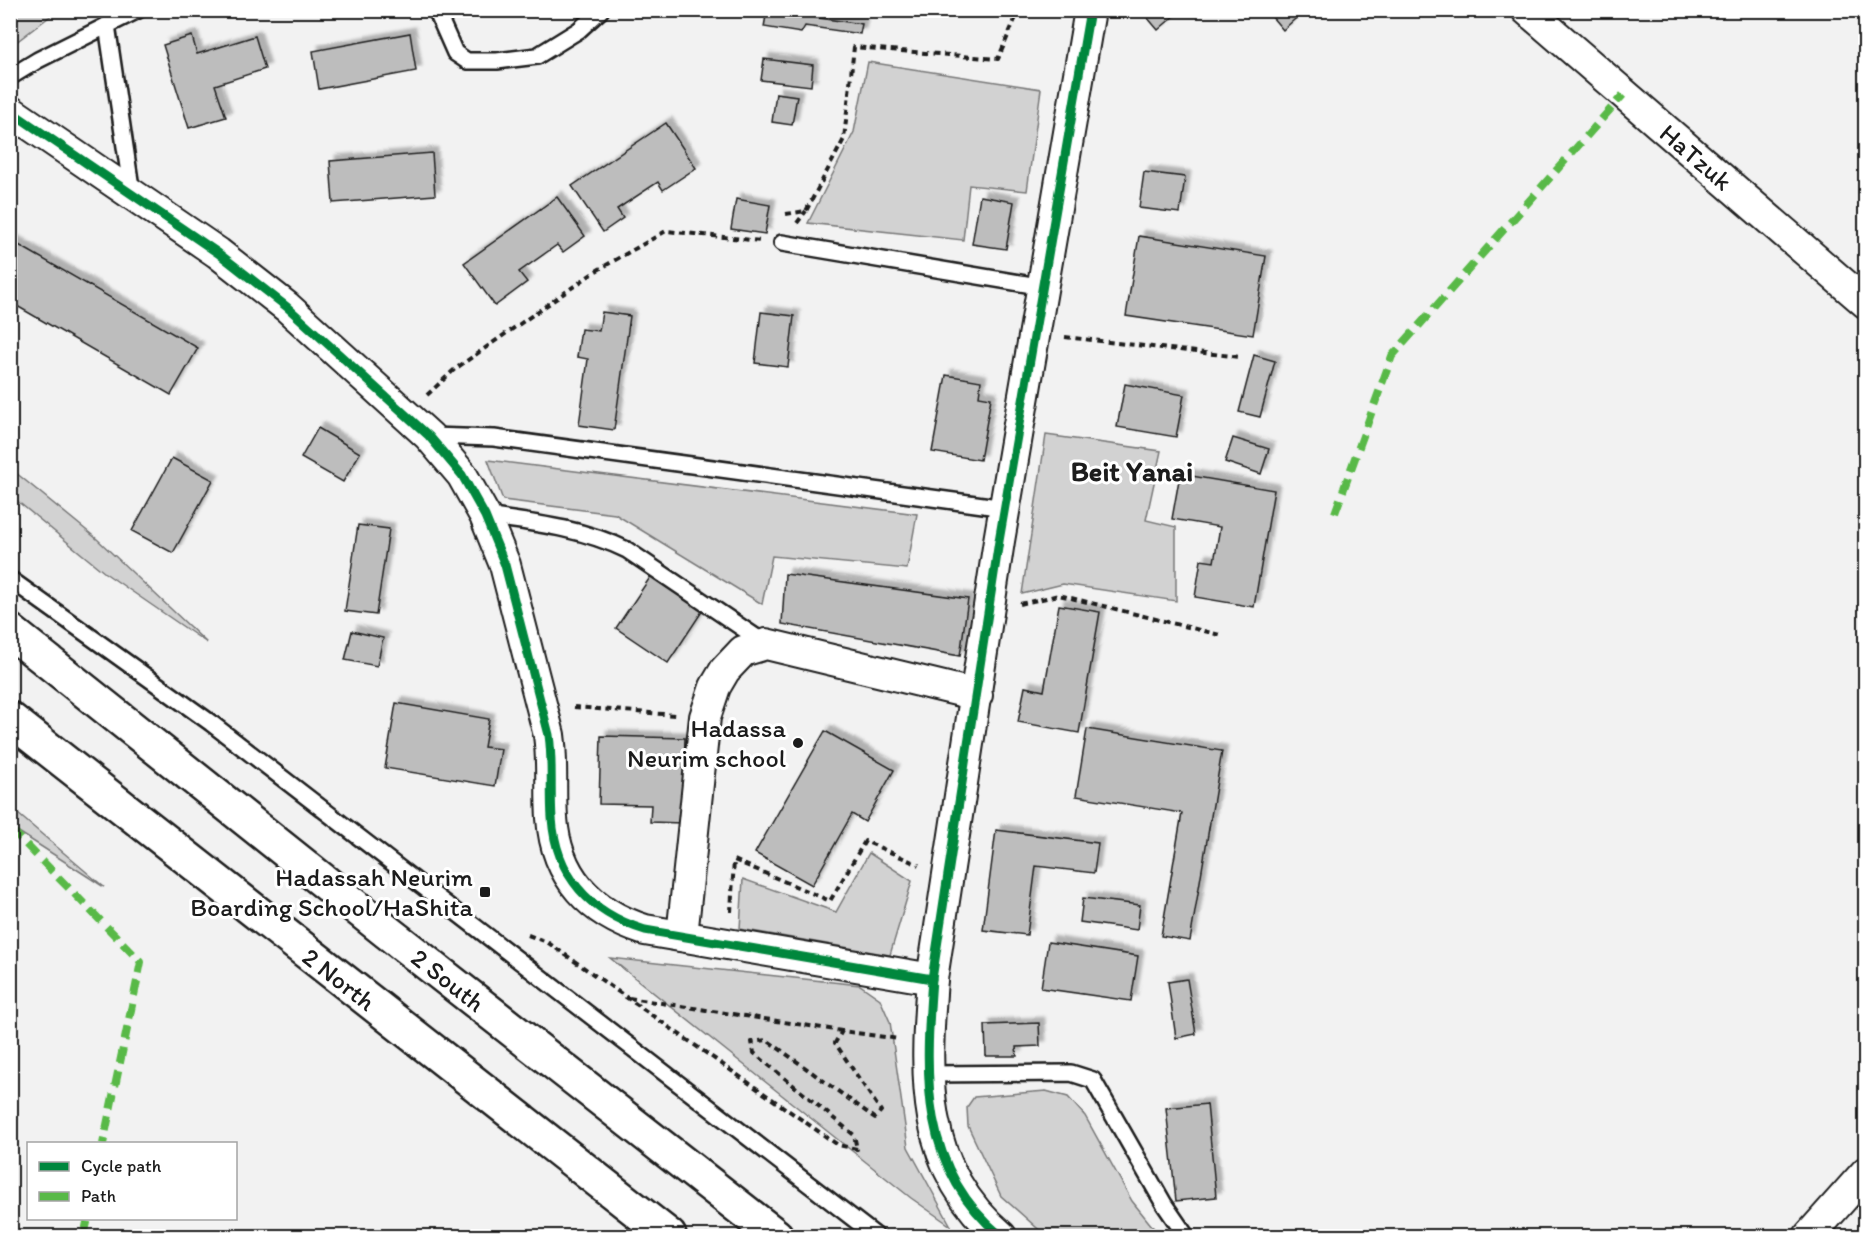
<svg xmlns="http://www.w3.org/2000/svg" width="1876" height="1247" viewBox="0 0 1876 1247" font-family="Itim,sans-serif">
<defs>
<filter id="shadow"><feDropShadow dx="5.5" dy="-5.5" stdDeviation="1.5" flood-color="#0004"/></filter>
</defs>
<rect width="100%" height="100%" fill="#f2f2f2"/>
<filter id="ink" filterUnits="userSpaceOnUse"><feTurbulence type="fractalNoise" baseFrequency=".0167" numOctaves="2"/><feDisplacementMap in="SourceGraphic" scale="12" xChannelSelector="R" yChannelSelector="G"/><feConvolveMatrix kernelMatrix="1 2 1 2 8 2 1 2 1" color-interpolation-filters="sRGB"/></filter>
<g filter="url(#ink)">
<g fill="#d2d2d2" stroke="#777" stroke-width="1.5">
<path d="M11 10H57V11L11 46Z"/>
<path d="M868 62 1041 89 1027 191 969 185 963 240 808 223 854 132Z"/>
<path d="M1046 435 1161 451 1146 520 1176 527V601L1063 584 1022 594Z"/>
<path d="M488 460 917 514 907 569 772 556 762 604 615 514 503 500Z"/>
<path d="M10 468 97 539 207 643 105 573 11 496Z"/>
<path d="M11 808 104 887 11 827Z"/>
<path d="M869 853 912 881 890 955 740 929 743 879 836 912Z"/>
<path d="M610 958 860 985 880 999 890 1022 908 1147 951 1226 911 1198Z"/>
<path d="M1046 1091 1068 1097 1085 1116 1132 1201 1160 1236H1046L1001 1196 968 1126 967 1107 974 1097Z"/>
</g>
<g fill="#bdbdbd" stroke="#1c1c1c" stroke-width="1.5" filter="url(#shadow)">
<path d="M767 10H805V16L862 24 860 34 805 26 801 33 764 27Z"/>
<path d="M1141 10H1181L1158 30Z"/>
<path d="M1266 10H1305L1283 30Z"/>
<path d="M410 33 416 71 319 89 313 51Z"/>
<path d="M192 36 197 54 255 36 265 69 215 85 226 117 189 128 163 45Z"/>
<path d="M764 59 813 65 811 86 761 80Z"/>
<path d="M776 93 797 96 792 125 772 122Z"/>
<path d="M666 123 696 168 663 190 658 182 617 209 623 218 603 232 572 186Z"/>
<path d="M432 153 435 195 333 203 330 161Z"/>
<path d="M1144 172 1185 177 1180 213 1139 208Z"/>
<path d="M980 196 1014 202 1006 249 972 244Z"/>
<path d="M557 197 585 236 563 252 557 245 519 272 527 282 495 306 464 263Z"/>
<path d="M736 199 770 205 765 234 731 229Z"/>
<path d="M1139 236 1266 256 1253 335 1126 316Z"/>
<path d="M10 240 198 348 171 395 10 302Z"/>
<path d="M602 312 630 316 614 430 579 425 588 359 577 357 581 329 599 331Z"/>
<path d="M761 312 794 316 788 367 755 363Z"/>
<path d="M1254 355 1275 361 1260 417 1239 412Z"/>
<path d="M946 375 981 381 979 396 991 398 980 460 932 452Z"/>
<path d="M1125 384 1184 395 1176 437 1117 427Z"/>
<path d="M318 428 360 453 343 482 301 458Z"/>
<path d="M1233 438 1269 449 1261 474 1225 462Z"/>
<path d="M172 458 213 480 173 553 132 531Z"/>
<path d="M1180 474 1274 490 1254 607 1195 597 1201 560 1214 562 1220 527 1172 519Z"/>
<path d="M358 525 389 529 376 615 345 611Z"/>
<path d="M785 574 968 599 960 656 782 624Z"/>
<path d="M651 576 703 610 668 663 616 628Z"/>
<path d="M1059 605 1100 612 1079 733 1018 722 1025 687 1044 691Z"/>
<path d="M352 631 383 638 377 666 345 660Z"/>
<path d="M396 703 489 719 484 747 501 749 495 786 385 768Z"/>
<path d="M1087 729 1222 751 1190 941 1161 936 1182 813 1076 796Z"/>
<path d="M825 731 894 770 865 822 852 814 812 885 755 853Z"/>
<path d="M601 736 685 738 682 823 650 822 651 805 599 804Z"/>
<path d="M996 830 1098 843 1094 873 1036 866 1027 935 983 930Z"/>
<path d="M1083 898 1140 905 1137 930 1080 922Z"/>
<path d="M1048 942 1138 956 1131 1001 1041 988Z"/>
<path d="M1187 979 1196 1034 1176 1038 1168 982Z"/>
<path d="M1039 1023 1040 1046 1016 1047 1017 1056H986L985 1025Z"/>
<path d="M1207 1104 1216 1197 1176 1201 1166 1108Z"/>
</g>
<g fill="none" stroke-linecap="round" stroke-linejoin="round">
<g stroke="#1c1c1c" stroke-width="20">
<g id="service">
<path d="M436 10 455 53 467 61H497L537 56 579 30 601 10"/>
<path d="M107 25 132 194"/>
<path d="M10 77 38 60 138 10"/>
<path d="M782 243 1044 287"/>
<path d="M431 436 494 438 1005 508"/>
<path d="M485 516C534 523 582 528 627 550L766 644"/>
<path d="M10 579 211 723 876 1236"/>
<path d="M928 1074 1071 1073 1093 1080 1164 1204 1186 1236"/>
</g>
</g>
<g stroke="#1c1c1c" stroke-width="34">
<g id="minor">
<path d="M1527 10 1866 303"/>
<path d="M10 111 218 253 287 307 429 436 462 475 485 516 505 565 549 735C553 763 550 790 552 818 556 877 591 913 645 930L932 979"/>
<path d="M682 936 705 717 715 687 725 670 743 651 766 644 977 695"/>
<path d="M1001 1236C919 1168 925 1075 932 979L999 541 1090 10"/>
<path d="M1809 1236 1866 1172"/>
</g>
</g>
<g stroke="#1c1c1c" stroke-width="38">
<g id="motorway">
<path d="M10 631 386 931 776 1236"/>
<path d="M10 719 669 1236"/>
</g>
</g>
<g stroke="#1c1c1c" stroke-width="4" stroke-dasharray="6 4.5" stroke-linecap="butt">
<path d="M786 214 806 211 844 139 854 47 998 59 1019 10"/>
<path d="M797 223 806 211"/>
<path d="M1065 337 1240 357"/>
<path d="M427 395 455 369 596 271 666 231 761 241"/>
<path d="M1020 604 1059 595 1220 635"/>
<path d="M574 707 675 715"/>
<path d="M731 912 734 860 830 901 865 841 919 865"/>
<path d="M528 935 547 942 838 1145 857 1149 854 1135 754 1053 752 1042 767 1040 875 1118 881 1111 835 1043 842 1031 899 1039"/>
<path d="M629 998 842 1031"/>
</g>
<use href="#service" stroke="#fff" stroke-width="15"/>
<use href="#minor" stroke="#fff" stroke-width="30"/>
<use href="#motorway" stroke="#fff" stroke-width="33"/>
<g stroke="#58b947" stroke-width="8" stroke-dasharray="15 8" stroke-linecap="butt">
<path d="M1335 513 1392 356 1623 95"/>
<path d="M10 828 141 962 103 1144"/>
<path d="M84 1236 88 1218"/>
</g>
<g stroke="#fff" stroke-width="13">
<g id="cycleway">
<path d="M10 111 218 253 287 307 429 436 462 475 485 516 505 565 549 735C553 763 550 790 552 818 556 877 591 913 645 930L932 979"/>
<path d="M1001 1236C919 1168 925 1075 932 979L999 541 1090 10"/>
</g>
</g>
<use href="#cycleway" stroke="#00873e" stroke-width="9"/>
</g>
</g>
<g fill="#1c1c1c" stroke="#fff" stroke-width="2">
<circle cx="798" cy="743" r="6"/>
<rect x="479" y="886" width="12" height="12" rx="3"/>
</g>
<g text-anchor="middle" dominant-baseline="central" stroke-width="6" stroke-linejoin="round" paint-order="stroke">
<g font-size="26" fill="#1c1c1c" stroke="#fff">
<text transform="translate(1696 157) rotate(41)">HaTzuk</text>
<text transform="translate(339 979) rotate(38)">2 North</text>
<text transform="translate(448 980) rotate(38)">2 South</text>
</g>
<g font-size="26" fill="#1c1c1c" stroke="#fff" text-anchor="end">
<text x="786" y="728">Hadassa<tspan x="786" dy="30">Neurim school</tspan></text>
<text x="473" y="877">Hadassah Neurim<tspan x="473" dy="30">Boarding School/HaShita</tspan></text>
</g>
<g font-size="28" font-weight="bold" fill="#1c1c1c" stroke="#fff">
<text x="1132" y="471">Beit Yanai</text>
</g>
</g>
<rect width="1876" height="1247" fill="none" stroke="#fff" stroke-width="36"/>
<rect x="18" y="18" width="1840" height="1211" fill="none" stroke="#1c1c1c" stroke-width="2" filter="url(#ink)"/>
<rect x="27" y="1142" width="210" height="78" fill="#ffffff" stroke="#a4a4a4" stroke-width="1.5"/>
<rect x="39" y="1162" width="30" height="9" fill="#00873e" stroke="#a4a4a4" stroke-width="1.5"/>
<text x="81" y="1172" font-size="18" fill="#1c1c1c">Cycle path</text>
<rect x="39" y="1192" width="30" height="9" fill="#58b947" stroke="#a4a4a4" stroke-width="1.5"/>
<text x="81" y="1202" font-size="18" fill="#1c1c1c">Path</text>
</svg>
